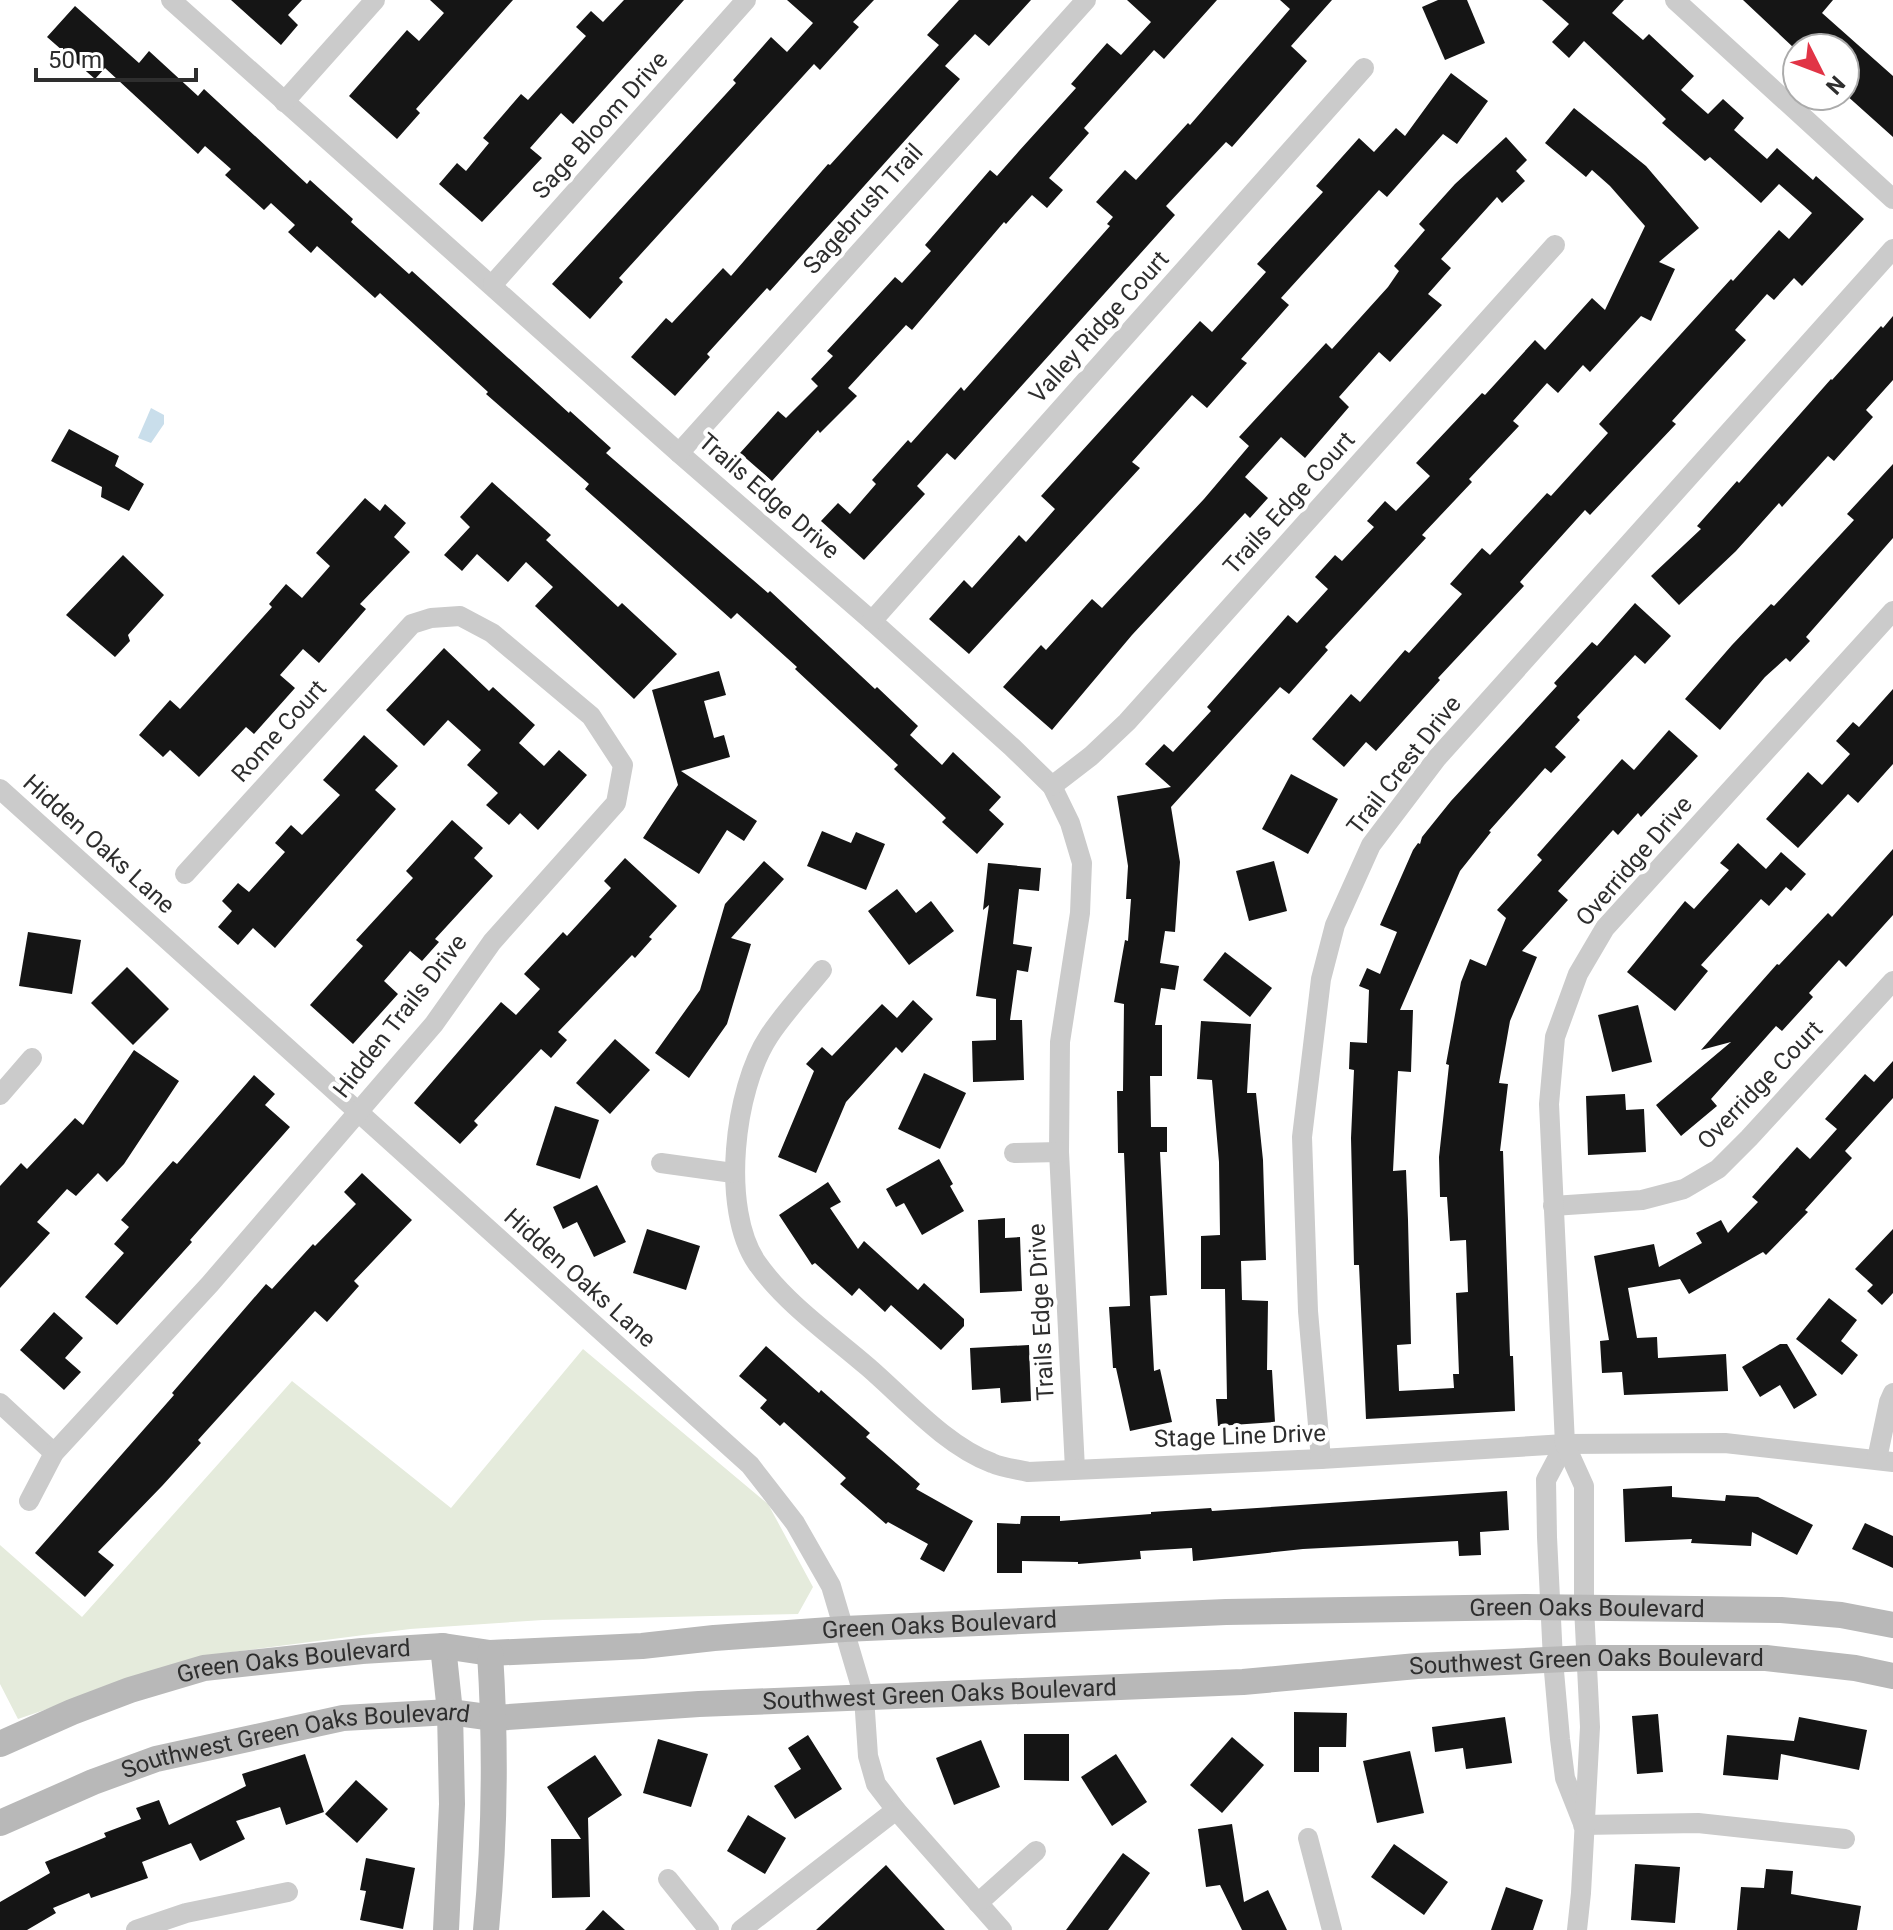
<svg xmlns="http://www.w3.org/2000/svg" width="1893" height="1930" viewBox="0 0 1893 1930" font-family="Roboto,sans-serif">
<rect width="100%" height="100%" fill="#fff"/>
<path fill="#e5ebdc" d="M583 1349 768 1504 813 1587 798 1614 543 1620 410 1629 202 1656 18 1719 0 1684V1545L82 1617 292 1381 451 1508Z"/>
<path fill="#c9deeb" d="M151 408 164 415V424L151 443 138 438Z"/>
<g fill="#151515">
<path d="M231 0H302L288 15 298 25 281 45Z"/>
<path d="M430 0H513L416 109 420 113 397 139 349 96 407 30 419 41 444 13Z"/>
<path d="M624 0H684L573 124 561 113 530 148 542 158 482 222 439 184 457 163 466 171 489 143 483 138 521 94 528 100 586 36 576 27 591 11 603 22Z"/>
<path d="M787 0H874L853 22 859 27 820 70 814 64 619 278 623 282 590 319 552 284 736 83 733 80 771 37 787 52 813 23Z"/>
<path d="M959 0H1031L989 46 975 34 945 66 960 79 770 291 767 288 707 354 710 357 675 396 631 357 666 318 672 323 723 268 731 276 828 164 830 165 939 45 927 35Z"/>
<path d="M1127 0H1217L1164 59 1154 50 1084 128 1089 133 1049 178 1063 190 1047 208 1032 195 1006 224 1004 222 912 330 906 325 848 388 857 396 820 433 818 430 772 481 740 453 778 411 786 418 818 386 811 379 833 356 827 351 895 277 902 283 931 251 925 245 990 170 997 176 1019 151 1076 88 1071 84 1107 43 1121 55 1151 22Z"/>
<path d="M1280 0H1332L1291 46 1307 61 1232 147 1226 142 1166 206 1175 215 955 460 947 453 917 486 925 494 864 560 821 521 838 503 850 514 876 484 872 480 908 440 911 443 961 387 964 391 1110 226 1107 224 1113 217 1096 202 1125 170 1136 180 1188 123 1190 125 1290 9Z"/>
<path d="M1438 0H1467L1485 43 1445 60 1422 7Z"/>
<path d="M1542 0H1624L1612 13 1643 40 1649 34 1694 76 1681 90 1708 114 1723 99 1744 118 1734 130 1767 159 1777 148 1813 180 1816 176 1864 219 1802 286 1794 278 1774 300 1767 294 1735 330 1746 340 1672 421 1676 424 1590 515 1585 510 1520 582 1524 586 1438 678 1440 680 1376 751 1366 742 1344 767 1312 739 1351 694 1360 702 1405 650 1409 653 1462 594 1450 584 1482 548 1490 555 1547 493 1551 496 1608 433 1599 424 1731 279 1733 281 1779 230 1789 239 1812 213 1779 184 1761 203 1710 157 1705 161 1662 123 1666 119 1584 41 1569 58 1552 42 1569 24Z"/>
<path d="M1743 0H1833L1822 13 1893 76V137L1845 94V48H1794Z"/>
<path d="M75 6 139 63 149 51 198 96 204 89 307 184 310 180 353 219 351 222 409 274 412 271 569 413 570 411 611 448 606 453 768 593 770 591 875 689 877 687 918 726 910 735 942 765 953 752 1001 797 989 810 1004 824 977 854 942 822 946 818 894 769 898 765 795 669 797 667 737 613 731 619 585 489 589 484 486 394 488 392 380 293 375 298 317 246 311 253 288 232 295 225 271 203 264 210 225 175 231 169 205 146 198 154 105 68 95 79 47 37Z"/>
<path d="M1451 73 1488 101 1457 144 1443 134 1387 197 1379 190 1281 298 1289 305 1241 359 1247 363 1207 408 1192 395 1132 462 1140 468 969 654 929 619 964 580 972 588 1019 535 1026 542 1055 509 1041 496 1200 321 1212 332 1266 272 1257 264 1323 192 1316 186 1359 138 1374 152 1396 128 1405 136Z"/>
<path d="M1574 108 1646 166 1699 228 1659 262 1675 269 1651 321 1641 316 1590 372 1583 365 1558 393 1547 383 1513 421 1519 426 1469 479 1472 482 1422 535 1426 538 1325 647 1328 650 1289 694 1280 687 1171 807 1180 862 1175 932 1165 931 1160 963 1179 966 1175 990 1161 988 1155 1025H1162V1076H1150L1151 1127H1167V1152H1160L1167 1295 1150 1296 1154 1371 1160 1369 1172 1422 1130 1431 1116 1368H1113L1109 1307 1130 1306 1124 1153H1118L1117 1091H1123L1124 1004 1114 1002 1125 940 1128 941 1131 899H1126L1128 866 1117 796 1171 787 1145 764 1164 744 1173 752 1211 711 1207 707 1288 615 1297 623 1328 589 1315 577 1335 555 1342 561 1374 527 1367 521 1385 501 1396 511 1430 476 1416 463 1482 393 1485 395 1535 340 1545 350 1592 298 1605 310 1645 226 1610 186 1592 170 1586 177 1545 143Z"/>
<path d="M1506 137 1527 160 1516 171 1525 181 1502 203 1497 197 1441 259 1451 268 1428 294 1442 305 1390 362 1379 352 1339 397 1349 407 1305 458 1281 437 1245 477 1268 498 1250 518 1245 513 1132 635 1052 730 1003 687 1041 645 1046 650 1092 599 1102 608 1204 499 1249 446 1239 437 1326 343 1332 349 1388 287 1399 271 1394 266 1425 230 1419 224 1455 184Z"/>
<path d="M1893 316V380L1866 410 1873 417 1834 461 1828 456 1782 507 1779 503 1736 551 1679 605 1651 576 1701 529 1697 526 1737 481 1739 483 1831 379 1832 380 1881 326 1883 328Z"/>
<path d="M69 429 119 456 115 466 144 484 129 511 101 497 102 487 51 461Z"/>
<path d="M1893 464V538L1806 637 1810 641 1790 662 1786 658 1765 677 1720 730 1685 699 1732 645 1771 604 1774 606 1854 520 1847 514Z"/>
<path d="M492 482 551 535 546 540 618 607 622 603 677 654 634 699 535 606 553 587 526 562 508 582 477 554 462 571 444 555 470 527 460 517Z"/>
<path d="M365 498 380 511 385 504 406 523 394 537 410 552 360 604 366 609 319 663 303 649 280 675 295 688 254 734 246 727 199 777 170 750 163 757 139 735 170 700 180 709 272 607 269 604 286 584 302 598 330 566 316 553Z"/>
<path d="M123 555 164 595 128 635 130 641 115 657 66 615Z"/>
<path d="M1635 603 1671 636 1645 664 1635 655 1577 717 1580 720 1555 747 1566 757 1551 773 1545 768 1489 831 1491 832 1460 871 1400 1010H1413L1411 1072 1398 1071 1393 1171 1406 1170 1408 1220 1411 1344 1397 1345 1399 1391 1454 1388 1453 1374H1459L1456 1293 1468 1292 1466 1240 1450 1241 1447 1197H1440L1439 1157 1449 1065 1446 1064 1461 982 1470 959 1486 966 1506 918 1497 910 1542 860 1537 855 1622 759 1634 770 1669 730 1698 756 1641 817 1638 813 1618 835 1613 830 1558 891 1568 900 1522 951 1537 957 1510 1021 1499 1083 1508 1084 1500 1151H1503L1510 1356H1513L1515 1411 1366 1419 1359 1265H1354L1351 1138 1354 1070 1349 1069 1350 1042 1367 1043 1369 990 1359 986 1367 968 1380 974 1397 932 1380 925 1413 850 1418 843 1420 844 1422 837 1451 801 1557 686 1554 683 1592 642 1597 646Z"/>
<path d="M444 648 489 691 493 687 535 725 519 743 544 766 559 750 587 775 538 830 520 813 509 825 486 805 498 793 467 765 481 750 448 720 424 746 386 710Z"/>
<path d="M719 671 726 695 704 701 714 738 724 735 730 757 681 771 757 821 744 841 727 830 699 874 643 838 678 785 652 690Z"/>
<path d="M1893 689V764L1858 803 1848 794 1798 848 1766 819 1808 772 1822 785 1850 754 1836 741 1853 722 1859 727Z"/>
<path d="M364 735 398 766 375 790 396 809 275 948 253 928 238 945 218 927 232 911 222 901 238 883 249 892 285 852 275 843 291 825 302 835 340 795 323 780Z"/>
<path d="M1291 774 1338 799 1308 854 1262 829Z"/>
<path d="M452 820 483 848 474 858 493 876 435 939 439 942 422 961 410 951 384 981 398 994 353 1044 310 1005 363 946 356 940 413 878 406 871Z"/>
<path d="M822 831 851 843 856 832 885 844 866 890 807 866Z"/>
<path d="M1738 843 1766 869 1781 852 1806 874 1791 891 1786 887 1769 906 1761 899 1701 965 1708 971 1675 1011 1627 972 1685 901 1694 909 1729 870 1720 863Z"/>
<path d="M1893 849V915L1846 967 1839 960 1809 993 1813 997 1782 1031 1776 1026 1711 1099 1717 1106 1681 1136 1656 1105 1731 1042 1701 1050 1777 964 1779 965 1828 913 1832 917Z"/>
<path d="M625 858 677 906 649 937 652 939 635 958 632 955 558 1032 567 1040 551 1058 541 1049 474 1121 478 1125 460 1144 414 1103 501 1002 516 1015 540 989 524 974 563 932 567 936 611 888 604 881Z"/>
<path d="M764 861 784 879 731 938 751 944 727 1024 689 1078 655 1053 700 990 725 904Z"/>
<path d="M1274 861 1287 911 1249 921 1236 871Z"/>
<path d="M988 863 1041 868 1039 891 1019 889 1013 944 1032 947 1028 972 1017 970 1010 1020H1022L1024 1080 973 1082 972 1041 996 1040V999L976 996 989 905 983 910Z"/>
<path d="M897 889 916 913 931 901 954 931 909 965 868 911Z"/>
<path d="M28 932 81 940 72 994 19 986Z"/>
<path d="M1225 952 1272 988 1250 1017 1203 980Z"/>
<path d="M127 967 169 1009 133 1045 91 1003Z"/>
<path d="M913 1000 933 1019 902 1053 896 1047 846 1102 816 1173 778 1157 814 1071 806 1064 822 1047 832 1056 882 1004 897 1018Z"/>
<path d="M1638 1005 1652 1062 1612 1072 1598 1015Z"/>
<path d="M1201 1021 1251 1024 1247 1093H1256L1263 1160 1266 1260 1241 1261 1242 1300 1268 1301 1267 1370H1272L1275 1422 1218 1426 1216 1399H1227L1225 1289H1201V1236L1220 1235 1219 1162 1212 1080 1197 1079Z"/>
<path d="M615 1039 650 1070 610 1114 576 1083Z"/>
<path d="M134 1050 179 1081 124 1164 107 1182 98 1173 76 1196 67 1189 37 1222 50 1233 0 1288V1186L21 1163 27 1169 75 1118 83 1125Z"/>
<path d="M1893 1061V1098L1845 1151 1852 1158 1805 1210 1808 1212 1766 1255 1763 1252 1689 1294 1680 1279 1628 1288 1637 1338 1657 1337 1658 1358 1726 1354 1728 1391 1624 1395 1622 1372 1602 1373 1600 1341 1609 1340 1594 1256 1654 1244 1659 1267 1702 1243 1696 1233 1721 1220 1728 1233 1758 1202 1752 1197 1797 1147 1810 1159 1837 1129 1825 1119 1865 1074 1874 1082Z"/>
<path d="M924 1073 966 1093 940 1149 898 1129Z"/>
<path d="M254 1075 275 1094 265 1105 290 1127 190 1240 192 1242 117 1325 85 1297 124 1253 114 1244 129 1227 121 1220 173 1161 177 1164Z"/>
<path d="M1625 1094 1626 1110 1644 1109 1646 1152 1588 1155 1586 1096Z"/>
<path d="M555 1106 599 1120 580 1179 536 1165Z"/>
<path d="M939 1159 953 1184 950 1186 964 1211 922 1235 904 1203 896 1207 886 1189Z"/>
<path d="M362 1173 412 1220 354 1281 359 1286 327 1322 315 1311 198 1440 201 1443 162 1486 98 1552 114 1565 85 1597 35 1553 174 1395 172 1393 266 1284 272 1289 313 1244 315 1246 356 1204 344 1192Z"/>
<path d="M828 1182 841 1202 830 1208 858 1249 864 1241 918 1290 924 1283 964 1319V1326L941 1350 891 1305 885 1312 859 1288 852 1296 815 1263 812 1265 779 1215Z"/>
<path d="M597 1185 626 1242 594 1257 577 1222 563 1229 553 1207Z"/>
<path d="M1005 1218V1238L1020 1237 1022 1291 980 1293 978 1220Z"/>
<path d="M647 1229 700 1246 686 1290 633 1273Z"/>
<path d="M1893 1229V1293L1882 1305 1867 1291 1873 1285 1855 1269Z"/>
<path d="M1829 1298 1857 1320 1841 1341 1858 1355 1842 1375 1796 1339Z"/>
<path d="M54 1312 83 1338 65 1358 81 1372 64 1390 20 1350Z"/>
<path d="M1780 1344H1787L1817 1395 1794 1409 1780 1385 1760 1397 1742 1367Z"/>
<path d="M1029 1345 1031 1401 1001 1403 1000 1388 972 1390 970 1348Z"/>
<path d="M766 1346 819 1393 821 1390 870 1433 866 1437 920 1484 916 1489 973 1521 944 1572 920 1559 928 1544 888 1522 886 1524 840 1484 846 1478 784 1422 780 1426 760 1408 767 1400 739 1376Z"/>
<path d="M1672 1486V1497L1725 1501 1726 1495 1758 1497 1813 1525 1797 1555 1752 1532 1751 1546 1691 1543 1692 1539 1625 1542 1623 1489Z"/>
<path d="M1507 1491 1509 1530 1480 1532 1481 1555 1459 1556 1458 1541 1303 1549 1193 1561 1192 1548 1140 1551 1141 1559 1078 1564V1562L1022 1561V1573H997V1523L1020 1524 1021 1516H1060V1521L1151 1514V1512L1211 1508 1212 1511Z"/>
<path d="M1865 1523 1893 1536V1568L1852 1549Z"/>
<path d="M1294 1712 1347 1713 1346 1747H1319V1772H1294Z"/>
<path d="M1658 1714 1663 1772 1637 1774 1632 1716Z"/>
<path d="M1505 1717 1512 1763 1466 1769 1463 1748 1435 1752 1432 1727Z"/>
<path d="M1799 1717 1867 1730 1859 1770 1781 1754 1778 1780 1723 1775 1727 1735 1794 1741Z"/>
<path d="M1024 1734H1069V1781L1024 1780Z"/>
<path d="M808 1735 842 1789 795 1819 774 1786 801 1769 788 1748Z"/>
<path d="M1232 1737 1264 1765 1222 1813 1190 1785Z"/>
<path d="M658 1739 708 1754 691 1807 643 1793Z"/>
<path d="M981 1740 1000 1787 954 1805 936 1758Z"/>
<path d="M1410 1751 1424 1813 1377 1823 1363 1761Z"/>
<path d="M305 1754 324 1812 286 1825 280 1807 236 1821 245 1839 200 1861 191 1843 142 1862 148 1878 91 1898 89 1893 53 1908 56 1913 27 1930H0V1902L50 1873 45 1862 106 1837 104 1833 141 1819 136 1808 159 1800 169 1825 246 1786 242 1774Z"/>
<path d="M1116 1754 1147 1802 1112 1826 1081 1777Z"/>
<path d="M595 1755 622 1795 588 1818 590 1897 552 1898 551 1839H581L547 1787Z"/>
<path d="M356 1780 388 1809 357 1843 325 1814Z"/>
<path d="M748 1815 786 1838 765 1874 727 1851Z"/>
<path d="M1232 1824 1244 1902 1268 1890 1287 1930H1242L1220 1885 1206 1887 1198 1829Z"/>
<path d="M1394 1844 1448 1882 1424 1915 1371 1877Z"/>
<path d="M1123 1853 1150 1873 1108 1930H1066Z"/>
<path d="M366 1858 415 1868 403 1929 360 1920 366 1891 360 1890Z"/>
<path d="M1635 1864 1680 1867 1675 1923 1631 1920Z"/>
<path d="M886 1865 945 1930H816Z"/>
<path d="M1766 1869 1793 1871 1791 1894 1861 1906 1857 1930H1737L1741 1887 1764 1888Z"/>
<path d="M1506 1887 1543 1900 1533 1930H1491Z"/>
<path d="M603 1910 625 1930H585Z"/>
</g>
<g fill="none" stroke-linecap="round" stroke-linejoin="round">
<g stroke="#cbcbcb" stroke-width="20">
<path d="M171 0 679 453 872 621 1012 747 1052 786 1070 823 1082 863 1080 913 1060 1042 1059 1152 1075 1469"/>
<path d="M1675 0 1893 199"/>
<path d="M284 102 375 0"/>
<path d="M493 284 746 0"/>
<path d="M679 453 1086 0"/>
<path d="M872 621 1364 68"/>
<path d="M1052 786 1091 756 1127 722 1555 245"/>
<path d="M0 789 750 1465 795 1523 831 1586 864 1697 868 1756 876 1784 896 1810 1002 1930"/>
<path d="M822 970C805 991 784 1013 769 1036 734 1089 720 1209 757 1263 785 1303 831 1335 868 1367 905 1399 946 1446 992 1463 1003 1468 1016 1469 1028 1472L1321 1459 1565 1444 1725 1443 1893 1462"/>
<path d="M0 1095 32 1058"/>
<path d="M1014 1153 1059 1152"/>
<path d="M661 1163 733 1173"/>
<path d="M1553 1206 1642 1200 1684 1189 1718 1169 1749 1138 1893 981"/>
<path d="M0 1403 54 1453"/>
<path d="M1565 1444 1546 1480 1547 1537 1553 1660 1560 1739 1565 1778 1582 1821"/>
<path d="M1321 1459 1308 1311 1302 1137 1321 979 1335 925 1371 845 1437 758 1893 249"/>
<path d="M1877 1459 1889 1402 1893 1393"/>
<path d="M29 1501 54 1453 210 1284 434 1024 492 942 616 803 623 765 591 716 492 633 460 616 431 618 412 624 185 874"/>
<path d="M1583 1825 1698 1823 1845 1839"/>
<path d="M1308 1838 1332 1930"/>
<path d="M668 1879 709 1930"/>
<path d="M978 1903 1036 1851"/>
<path d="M136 1930 186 1913 288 1892"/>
<path d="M741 1930 896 1810"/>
<path d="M1577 1930 1581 1893 1590 1727 1584 1607V1486L1565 1444 1549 1104 1555 1037 1578 974 1605 928 1893 611"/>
</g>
<g stroke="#b8b8b8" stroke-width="26">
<path d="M443 1646 450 1712 452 1804 446 1930"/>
<path id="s1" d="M0 1744 72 1712 130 1690 204 1668 362 1651 443 1646 490 1653 642 1646 714 1638 844 1629 1226 1612 1525 1607 1781 1610 1841 1615 1893 1625"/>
<path id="s2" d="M0 1823 93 1782 156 1759 343 1718 450 1712 494 1718 699 1704 1243 1682 1417 1666 1588 1658H1766L1855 1668 1893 1676"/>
<path d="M486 1930C495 1838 496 1746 490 1653"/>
</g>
</g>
<g text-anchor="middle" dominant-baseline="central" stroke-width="8" stroke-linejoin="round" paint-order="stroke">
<g font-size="24" fill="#2e2e2e" stroke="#fff">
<text transform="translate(600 125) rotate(-48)">Sage Bloom Drive</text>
<text transform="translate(863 209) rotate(-48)">Sagebrush Trail</text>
<text transform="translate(1099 327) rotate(-48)">Valley Ridge Court</text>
<text transform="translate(769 496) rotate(41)">Trails Edge Drive</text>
<text transform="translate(1289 503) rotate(-48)">Trails Edge Court</text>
<text transform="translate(279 731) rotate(-48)">Rome Court</text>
<text transform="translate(1404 765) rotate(-52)">Trail Crest Drive</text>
<text transform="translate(99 844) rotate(42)">Hidden Oaks Lane</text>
<text transform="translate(1634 861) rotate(-49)">Overridge Drive</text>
<text transform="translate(400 1016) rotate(-52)">Hidden Trails Drive</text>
<text transform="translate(1760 1085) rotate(-46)">Overridge Court</text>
<text transform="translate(580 1278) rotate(42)">Hidden Oaks Lane</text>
<text transform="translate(1041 1312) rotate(-93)">Trails Edge Drive</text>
<text transform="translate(1240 1436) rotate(-2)">Stage Line Drive</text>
<text stroke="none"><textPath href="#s1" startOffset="1604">Green Oaks Boulevard</textPath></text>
<text stroke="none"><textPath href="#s1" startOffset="956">Green Oaks Boulevard</textPath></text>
<text stroke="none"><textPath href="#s1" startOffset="308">Green Oaks Boulevard</textPath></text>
<text stroke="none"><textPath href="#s2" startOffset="1606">Southwest Green Oaks Boulevard</textPath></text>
<text stroke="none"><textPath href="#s2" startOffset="958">Southwest Green Oaks Boulevard</textPath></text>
<text stroke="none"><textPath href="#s2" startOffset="310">Southwest Green Oaks Boulevard</textPath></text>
</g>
</g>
<g transform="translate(1821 72) rotate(132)"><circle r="38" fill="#ffffff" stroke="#ababab" stroke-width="2"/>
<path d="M0-6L14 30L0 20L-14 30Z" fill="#e13446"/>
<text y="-12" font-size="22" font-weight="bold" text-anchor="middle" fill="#2e2e2e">N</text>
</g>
<path d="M36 68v12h160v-12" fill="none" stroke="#2e2e2e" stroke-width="4"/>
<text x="48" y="68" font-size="24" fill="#2e2e2e" stroke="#ffffff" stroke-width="6" paint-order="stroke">50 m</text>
</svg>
